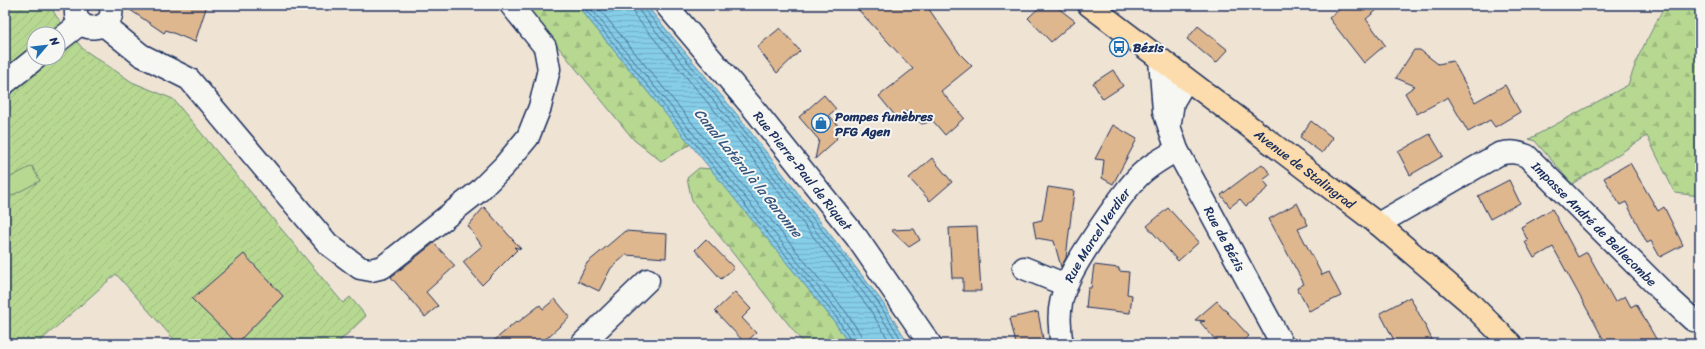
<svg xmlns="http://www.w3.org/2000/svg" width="1705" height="349" viewBox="0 0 1705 349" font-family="Sriracha,sans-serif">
<defs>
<pattern id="forest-firs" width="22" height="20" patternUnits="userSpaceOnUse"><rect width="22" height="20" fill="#b7d891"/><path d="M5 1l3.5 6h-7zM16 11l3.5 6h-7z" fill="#9dba7f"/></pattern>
<pattern id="garden-furrows" width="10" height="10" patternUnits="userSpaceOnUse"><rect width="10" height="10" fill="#b7d891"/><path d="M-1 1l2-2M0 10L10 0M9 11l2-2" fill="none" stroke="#9dba7f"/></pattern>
<pattern id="water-rules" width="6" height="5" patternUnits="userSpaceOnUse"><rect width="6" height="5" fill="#86cde7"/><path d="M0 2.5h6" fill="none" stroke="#73b0c9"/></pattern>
</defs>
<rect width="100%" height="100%" fill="#efe3d4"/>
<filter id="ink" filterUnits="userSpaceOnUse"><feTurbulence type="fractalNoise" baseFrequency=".025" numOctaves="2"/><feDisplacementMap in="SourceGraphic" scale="8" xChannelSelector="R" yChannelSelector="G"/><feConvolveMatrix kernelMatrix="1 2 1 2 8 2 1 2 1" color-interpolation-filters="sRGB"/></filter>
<g filter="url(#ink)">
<g fill="url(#forest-firs)" stroke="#698478">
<path d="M524 5H577L691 144 661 161 634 140Z"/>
<path d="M1665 5H1700V196L1675 193 1647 136 1572 184 1535 141 1529 139 1628 85 1638 57Z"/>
<path d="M699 168 712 169 834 321 849 344H804L692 201 687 178Z"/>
</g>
<path fill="url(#garden-furrows)" stroke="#698478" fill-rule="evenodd" d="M5 5H50L56 16 83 49 132 82 173 99 343 303 350 297 366 316 337 344H178L116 274 37 344H5ZM34 34H58V58H34Z"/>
<path fill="#b7d891" stroke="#698478" d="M32 166 40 181 5 199V180Z"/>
<path fill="url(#water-rules)" stroke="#5b8eb0" d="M577 5H646L735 112 881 300 909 344H849L834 321Z"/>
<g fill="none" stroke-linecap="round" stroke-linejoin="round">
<g stroke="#466e95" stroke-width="1">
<path d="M582 5 837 318 851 341 852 344"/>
<path d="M588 5 841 315 856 338 857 344"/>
<path d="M596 5 846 312 861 335 863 344"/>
<path d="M632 5 635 16 724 122 869 308 891 344"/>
<path d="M638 5 640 12 728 118 873 305 899 344"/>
<path d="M643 5 644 9 732 115 878 302 904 344"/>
</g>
</g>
<g fill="#dfb78f" stroke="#1b2f5e">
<path d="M123 5H207L195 42 166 30 164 33Z"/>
<path d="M854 5H926L960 54 972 66 941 91 964 118 945 135 933 121 922 124 905 111 897 118 879 96 913 69Z"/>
<path d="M1042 5H1054L1075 21 1051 42 1028 18Z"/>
<path d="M1345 5H1383L1366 19 1385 45 1364 63 1329 18Z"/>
<path d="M1198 26 1228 50 1216 63 1187 39Z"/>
<path d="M780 28 800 51 777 73 757 47Z"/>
<path d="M1414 50H1420L1438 64 1453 61 1475 102 1505 85 1520 112 1495 127 1490 120 1468 132 1448 97 1417 114 1405 93 1415 86 1396 78Z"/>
<path d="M1113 70 1123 86 1103 99 1093 83Z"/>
<path d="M824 95 836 109 829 115 842 130 837 133 836 140 815 159 819 140 799 117Z"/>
<path d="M1311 121 1333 138 1322 153 1300 137Z"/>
<path d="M1113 125 1137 139 1113 184 1102 178 1104 160 1095 159Z"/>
<path d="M1430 134 1443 156 1410 175 1398 152Z"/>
<path d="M932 158 952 182 930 201 909 178Z"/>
<path d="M1630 163 1658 211 1664 207 1683 245 1660 257 1651 241 1647 243 1626 202 1620 205 1604 178Z"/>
<path d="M1262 164 1271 174 1263 180 1269 187 1246 206 1240 199 1230 207 1221 195Z"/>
<path d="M1509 180 1520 203 1490 219 1478 196Z"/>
<path d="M1048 187 1074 191 1066 258 1061 267 1054 241 1036 238 1033 222 1042 220Z"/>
<path d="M1297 203 1308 225 1298 229 1322 275 1329 272 1341 296 1309 311 1297 288 1304 284 1269 219Z"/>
<path d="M484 207 521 249 514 247 517 250 482 285 463 262 482 246 468 226Z"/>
<path d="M1168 208 1199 242 1178 261 1147 226Z"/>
<path d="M1552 209 1578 257 1587 252 1615 302 1625 296 1631 307 1636 304 1659 344H1606L1553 247 1534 258 1525 242 1528 241 1521 227Z"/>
<path d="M977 227 981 291H963V278H952L949 228Z"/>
<path d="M914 229 920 240 909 247 891 230Z"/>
<path d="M625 231 667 234 666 258 626 255 611 268 599 291 578 281 587 263Z"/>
<path d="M706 239 734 268 721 279 695 250Z"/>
<path d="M434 243 455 266 426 292 438 306 425 317 391 277Z"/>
<path d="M244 254 283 296 237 343 192 299Z"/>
<path d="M1094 265 1119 268V271L1129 272 1127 294 1132 295 1130 313 1086 308 1088 288H1091Z"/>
<path d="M735 292 751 309 742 318 756 333 745 343 715 311Z"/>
<path d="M1410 297 1426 327 1434 344H1396L1380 313Z"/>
<path d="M555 299 570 317 540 344H490L516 322 517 323 540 305 543 309Z"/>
<path d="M1217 301 1249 336 1240 344H1219L1200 322 1205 321 1195 320Z"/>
<path d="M1038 312 1044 344H1016L1010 318Z"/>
</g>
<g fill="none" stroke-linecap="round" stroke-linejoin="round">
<g stroke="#1b2f5e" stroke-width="25">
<g id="minor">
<path d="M77 5C68 37 120 33 110 5"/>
<path id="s1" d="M666 5 753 108 857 238 930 344"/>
<path d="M104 25 141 55 189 79 328 244 360 268 371 270 383 267 479 191 504 166 528 137 540 107 549 69 545 47 511 5"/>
<path d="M58 41 81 23"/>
<path id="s2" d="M1160 59 1164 111 1177 150 1282 344"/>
<path d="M5 83 36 58"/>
<path d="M1170 122 1173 102 1186 80"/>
<path id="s3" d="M1378 224 1499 154C1511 151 1517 152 1527 156L1668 297 1693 320 1700 321"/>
<path d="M1024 268 1066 285"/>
<path d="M582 344 648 280"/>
<path id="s4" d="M1063 344C1060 338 1060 332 1060 326 1056 290 1079 260 1097 232 1109 214 1122 194 1137 178 1148 166 1163 158 1177 150"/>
</g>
</g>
<g stroke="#1b2f5e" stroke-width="25">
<g id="major">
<path id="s5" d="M1089 5 1378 224 1468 301 1511 344"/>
</g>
</g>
<use href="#minor" stroke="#f6f6f2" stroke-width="22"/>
<use href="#major" stroke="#fcdcac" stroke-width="22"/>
</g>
</g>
<defs>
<g id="bus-ring" transform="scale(1)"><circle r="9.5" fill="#f6f6f2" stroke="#1f6fb2" stroke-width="1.5"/><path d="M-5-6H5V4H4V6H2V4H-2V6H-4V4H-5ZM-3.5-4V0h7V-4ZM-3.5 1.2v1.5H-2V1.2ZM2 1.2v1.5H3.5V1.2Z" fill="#1f6fb2"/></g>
<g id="shop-ring" transform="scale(1)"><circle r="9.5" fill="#f6f6f2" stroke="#1f6fb2" stroke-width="1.5"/><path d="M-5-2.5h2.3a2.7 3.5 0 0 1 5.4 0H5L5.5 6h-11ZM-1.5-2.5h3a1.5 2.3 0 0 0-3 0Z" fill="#1f6fb2"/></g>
</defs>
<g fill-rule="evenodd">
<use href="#bus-ring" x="1119" y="47"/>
<use href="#shop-ring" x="821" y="123"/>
</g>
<g text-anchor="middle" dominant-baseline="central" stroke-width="4" stroke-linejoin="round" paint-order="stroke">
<g font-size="13" font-weight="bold" fill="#1b2f5e" stroke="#f6f6f2" text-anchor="start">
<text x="1133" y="47">Bézis</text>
<text x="835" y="116">Pompes funèbres<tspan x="835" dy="15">PFG Agen</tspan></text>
</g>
<g font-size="13" fill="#1b2f5e" stroke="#f6f6f2">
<text stroke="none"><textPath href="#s5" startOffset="271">Avenue de Stalingrad</textPath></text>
<text stroke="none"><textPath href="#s1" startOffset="215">Rue Pierre-Paul de Riquet</textPath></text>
<text stroke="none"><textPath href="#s3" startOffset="264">Impasse André de Bellecombe</textPath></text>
<text stroke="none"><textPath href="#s4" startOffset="119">Rue Marcel Verdier</textPath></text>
<text stroke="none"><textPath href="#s2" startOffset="194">Rue de Bézis</textPath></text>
</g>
<g font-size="14" font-style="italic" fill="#365680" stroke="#f6f6f2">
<text transform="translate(748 173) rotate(51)">Canal Latéral à la Garonne</text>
</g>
</g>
<rect width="1705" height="349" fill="none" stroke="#f6f6f2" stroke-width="20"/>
<rect x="10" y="10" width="1685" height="329" fill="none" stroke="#1b2f5e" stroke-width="1.5" filter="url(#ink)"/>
<g transform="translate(46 46) rotate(62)"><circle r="19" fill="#f6f6f2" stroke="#9ea6b7"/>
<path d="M0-3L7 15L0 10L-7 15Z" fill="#1f6fb2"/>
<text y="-6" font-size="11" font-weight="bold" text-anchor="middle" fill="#1b2f5e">N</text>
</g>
</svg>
